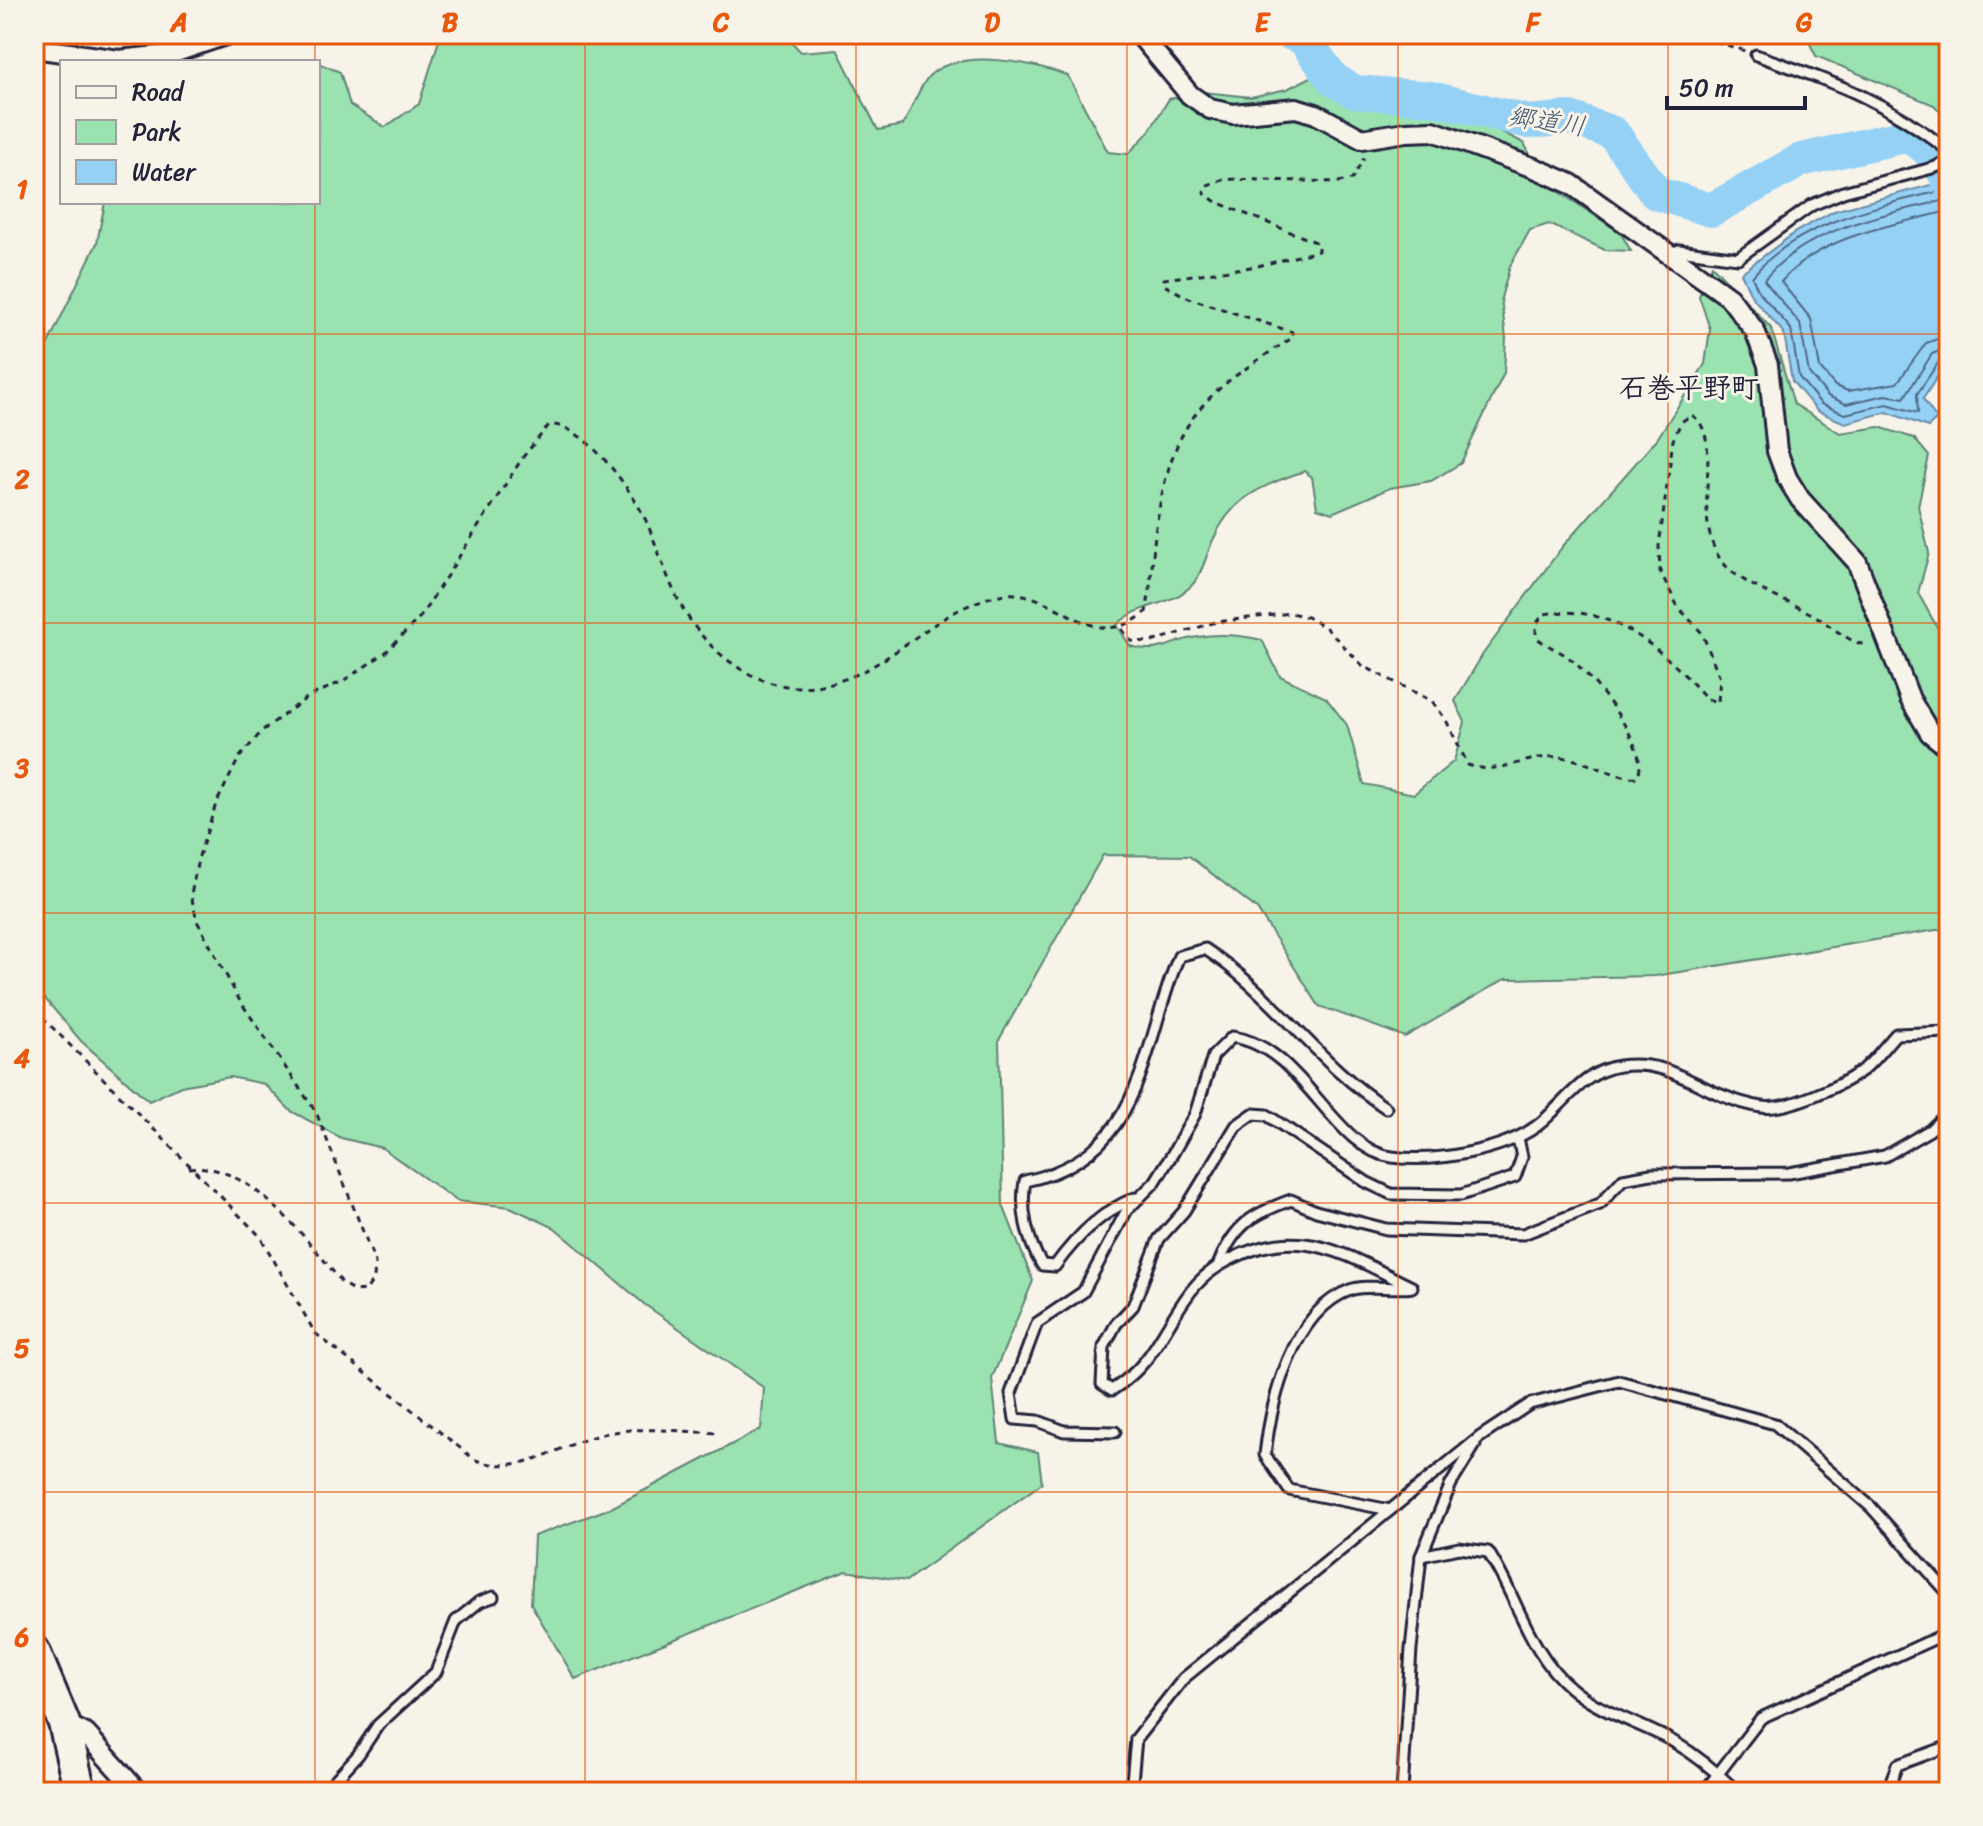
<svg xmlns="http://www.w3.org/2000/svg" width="1983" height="1826" viewBox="0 0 1983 1826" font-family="Sriracha,'Klee One',sans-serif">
<rect width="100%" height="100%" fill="#f7f3e8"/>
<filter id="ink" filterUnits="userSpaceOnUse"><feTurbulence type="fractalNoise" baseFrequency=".0125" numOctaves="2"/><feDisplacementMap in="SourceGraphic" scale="16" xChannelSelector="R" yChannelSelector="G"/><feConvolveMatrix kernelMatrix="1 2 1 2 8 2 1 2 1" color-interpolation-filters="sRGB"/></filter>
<g filter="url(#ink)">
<g fill="#9be2b1" stroke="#5e8276" stroke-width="2">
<path d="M441 34H784L801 52 837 49 878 130 903 125C911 111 919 86 930 75 960 48 1034 62 1068 76L1108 152 1128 154 1148 133 1169 99 1203 92 1251 97 1287 89 1313 76 1367 101 1431 106 1476 119 1524 143 1544 182 1620 232 1631 251 1605 250 1549 224 1530 230 1510 266 1501 298 1506 338 1504 373 1461 463 1431 481 1390 488 1332 513 1317 508 1312 477 1304 471C1263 486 1232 496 1213 540 1207 553 1202 575 1192 585 1170 608 1139 602 1117 625L1130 646C1162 655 1169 641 1198 637 1221 633 1240 635 1262 640L1280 676 1326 698 1347 725 1364 784 1414 794 1454 761 1465 722 1455 701 1483 654 1563 546 1657 439 1705 364 1710 329 1699 296 1712 265 1771 328 1794 404 1840 433 1879 427 1914 438 1929 456 1918 506 1929 553 1918 593 1938 629 1949 634V928L1655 976 1505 979 1405 1037 1319 1006 1257 909 1189 856 1103 855 999 1040 1003 1205 1033 1281 992 1378 999 1443 1038 1452 1042 1483 906 1581 846 1571 575 1679 531 1604 534 1536 611 1508 761 1429 764 1388 644 1304 555 1228 510 1207 457 1201 382 1148 341 1138 291 1111 264 1084 230 1077 181 1086 149 1101 81 1041 34 986V356L48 344 97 243 105 202H318V63L340 72 350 105 385 127 419 104Z"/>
<path d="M1805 34H1949V120L1934 105 1816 56Z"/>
</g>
<path fill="#95d1f5" stroke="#678bab" stroke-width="2" d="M1949 180V358L1923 399 1937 419 1928 427 1887 412 1845 423 1817 411 1792 381 1784 333 1752 297 1741 273 1797 231 1834 211Z"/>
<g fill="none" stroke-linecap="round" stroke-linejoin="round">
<g stroke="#506885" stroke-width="2">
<path d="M1949 189C1883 205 1797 221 1752 277L1759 292 1791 329 1799 377 1821 404 1845 414 1887 404 1918 413 1917 394 1940 360 1949 357"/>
<path d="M1949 199C1887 215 1807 226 1764 280L1800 324 1809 373 1828 396 1846 404 1885 395 1904 398 1932 354 1949 347"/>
<path d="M1949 211C1893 225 1820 235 1781 282L1811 319 1820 368 1835 386 1848 391 1897 383 1926 343 1949 335"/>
</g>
<path stroke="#95d1f5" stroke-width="34" d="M1292 34 1303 38 1334 80 1355 92 1431 98 1529 122 1570 118 1613 133 1656 193 1711 210 1801 160 1905 136C1928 144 1937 160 1949 181"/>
<g stroke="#22223b" stroke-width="15">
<g id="service">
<path d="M1756 55C1833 82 1884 99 1949 151"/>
<path d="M1670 253 1679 250 1738 258 1812 205 1843 192 1936 167 1949 159"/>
<path d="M1135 1198C1102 1211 1076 1237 1055 1266L1042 1265C1027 1240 1020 1209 1025 1181 1145 1157 1141 1047 1179 956L1205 949C1273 993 1318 1064 1386 1108"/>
<path d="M1219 1263C1235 1224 1253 1214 1291 1200L1316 1211 1386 1229 1523 1234 1600 1204 1623 1179 1651 1174 1789 1173 1885 1156 1930 1130 1949 1112"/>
<path d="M1115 1432 1064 1431 1038 1421 1015 1419 1011 1393 1037 1323 1083 1292 1127 1210 1155 1182 1173 1153 1195 1114 1213 1056 1232 1037C1303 1046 1332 1149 1392 1157 1435 1163 1510 1150 1543 1121 1567 1100 1585 1071 1619 1066 1662 1060 1683 1079 1721 1095 1733 1100 1749 1105 1762 1107 1786 1111 1843 1085 1863 1070 1875 1060 1885 1046 1896 1034L1949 1032"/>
<path d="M1390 1510 1289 1490 1265 1455C1271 1400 1293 1311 1350 1290 1367 1284 1394 1290 1412 1287 1380 1272 1341 1248 1305 1244 1265 1239 1215 1260 1191 1291 1162 1329 1155 1363 1112 1390L1102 1384 1104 1347 1116 1324 1133 1306 1159 1239 1184 1211 1236 1126 1253 1114 1267 1115 1366 1182 1391 1194 1461 1195 1515 1177 1522 1157 1518 1138"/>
<path d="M1421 1556 1459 1548 1488 1552C1517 1596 1529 1653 1571 1688 1600 1713 1641 1723 1674 1742 1698 1756 1718 1773 1737 1792"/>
<path d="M324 1792 358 1755 378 1725 436 1672 456 1621 479 1602 493 1597"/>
<path d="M1131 1792 1136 1739 1184 1678 1480 1437 1530 1404 1619 1381 1775 1424 1871 1507 1949 1594"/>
<path d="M1402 1792 1411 1649 1421 1556 1451 1484 1475 1445"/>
<path d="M1704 1792 1761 1718 1936 1638 1949 1637"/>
<path d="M1887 1792 1897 1765 1949 1746"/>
</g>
</g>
<g stroke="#22223b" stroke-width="24">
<g id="minor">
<path d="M1139 34 1190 95 1210 109 1233 114 1296 108 1316 114 1362 139 1406 132 1433 131 1537 169 1571 184 1729 297 1755 331 1768 365 1777 451 1787 478 1800 499 1857 562 1910 699 1930 733 1949 748"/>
<path d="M34 48 119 60 167 55 229 34"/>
<path d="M64 1723 86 1734 138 1792"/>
</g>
</g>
<g stroke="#22223b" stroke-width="36">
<path id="primary" d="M34 1651 64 1723 80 1792"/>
</g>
<g stroke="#22223b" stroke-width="3" stroke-dasharray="6 6" stroke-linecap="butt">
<path d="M1693 34 1745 51"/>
<path d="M1122 629 1131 641 1151 642 1216 622 1291 613 1307 617 1326 628 1363 666 1432 701 1446 720 1468 765C1499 777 1527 754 1560 757 1584 759 1620 780 1637 777 1654 751 1590 673 1568 657 1557 649 1546 646 1536 637V624L1544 614C1613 602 1665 652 1707 699L1718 702 1720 678 1702 633 1678 607 1660 571 1659 546 1673 440 1681 422 1692 415C1729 440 1683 527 1729 569 1750 588 1785 600 1810 613 1828 622 1848 644 1868 645"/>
<path d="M34 1009 260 1236 315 1333 474 1459C520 1479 562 1442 608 1433 643 1426 683 1432 719 1433"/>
<path d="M189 1168C249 1160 310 1243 343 1284L355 1291 366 1290 374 1279 375 1262 316 1112 240 1001 197 921 191 895 198 859 216 804 239 758 263 730 308 697 343 681 385 653 421 616 523 457 549 425C583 421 635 494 647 523 659 551 667 580 682 607 705 649 752 688 802 687 885 684 918 616 995 596 1054 580 1089 660 1146 612 1152 584 1152 556 1156 527 1173 417 1202 395 1292 338V332L1189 298 1164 285V279L1258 266 1318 251V243L1216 202 1204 193 1205 186 1224 179 1339 182 1352 179 1364 158"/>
</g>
<use href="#service" stroke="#f7f3e8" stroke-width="9"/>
<use href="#minor" stroke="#f7f3e8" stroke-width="18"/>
<use href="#primary" stroke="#f7f3e8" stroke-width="30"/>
</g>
</g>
<path fill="none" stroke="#e8590c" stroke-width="2" stroke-opacity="0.55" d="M315 34V62M585 34V1792M856 34V1792M1127 34V1792M1398 34V1792M1668 34V1792M315 202V1792M34 334H1949M34 623H1949M34 913H1949M34 1203H1949M34 1492H1949"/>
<g text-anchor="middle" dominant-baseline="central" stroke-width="6" stroke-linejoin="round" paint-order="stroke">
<g font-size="26" font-style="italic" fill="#445773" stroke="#f7f3e8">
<text transform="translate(1547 121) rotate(8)">郷道川</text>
</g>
<g font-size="28" font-weight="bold" fill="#22223b" stroke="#f7f3e8">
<text x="1689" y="387">石巻平野町</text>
</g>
</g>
<rect width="1983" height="1826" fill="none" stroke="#f7f3e8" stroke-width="88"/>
<rect x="60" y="60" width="260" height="144" fill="#f7f3e8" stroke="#a29fa3" stroke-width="2"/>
<rect x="76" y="86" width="40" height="12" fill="#f7f3e8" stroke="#a29fa3" stroke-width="2"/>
<text x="132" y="100" font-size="24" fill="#22223b">Road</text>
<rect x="76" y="120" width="40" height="24" fill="#9be2b1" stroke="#a29fa3" stroke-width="2"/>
<text x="132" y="140" font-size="24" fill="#22223b">Park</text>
<rect x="76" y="160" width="40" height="24" fill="#95d1f5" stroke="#a29fa3" stroke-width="2"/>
<text x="132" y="180" font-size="24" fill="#22223b">Water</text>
<path d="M1667 96v12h138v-12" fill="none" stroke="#22223b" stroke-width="4"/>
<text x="1679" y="96" font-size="24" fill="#22223b" stroke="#f7f3e8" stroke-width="6" paint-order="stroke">50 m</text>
<rect x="44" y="44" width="1895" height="1738" fill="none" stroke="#e8590c" stroke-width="3"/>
<g font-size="26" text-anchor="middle" font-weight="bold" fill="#e8590c">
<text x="179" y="31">A</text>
<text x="450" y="31">B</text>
<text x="721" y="31">C</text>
<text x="992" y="31">D</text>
<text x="1262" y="31">E</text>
<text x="1533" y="31">F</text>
<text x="1804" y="31">G</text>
<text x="22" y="198">1</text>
<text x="22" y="488">2</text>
<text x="22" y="777">3</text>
<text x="22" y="1067">4</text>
<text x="22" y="1357">5</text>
<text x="22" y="1646">6</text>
</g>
</svg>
